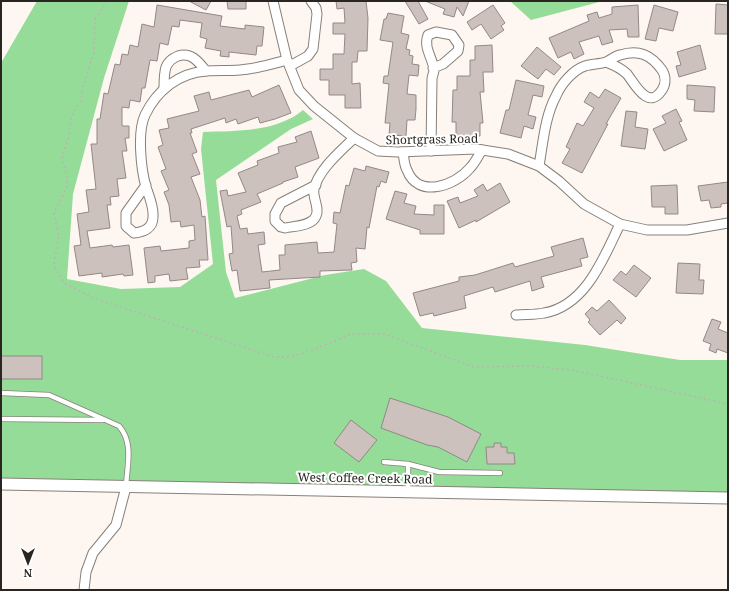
<svg xmlns="http://www.w3.org/2000/svg" width="729" height="591" viewBox="0 0 729 591" font-family="'Noto Serif',serif">
<rect width="100%" height="100%" fill="#fef7f1"/>
<g fill="#95dc99">
<path d="M37 1H129L104 78 73 194 67 279 121 289 180 287 213 264 201 149 203 132C236 131 277 132 303 110L313 119 291 129 216 180 226 272 235 298 325 275 364 269 386 281 422 328 585 345 680 360H728V493L1 478V63Z"/>
<path d="M510 1H603L531 20Z"/>
</g>
<g fill="#cdc1be" stroke="#938885">
<path d="M189 1H211L206 10Z"/>
<path d="M227 1H246V9H228Z"/>
<path d="M336 1H366L368 18 367 51H358L357 62H352V84L360 83 361 108H345V95H329V80H320V69H333V54H344L345 34H333V23H345L344 8 337 9Z"/>
<path d="M405 1H418L428 19 419 24Z"/>
<path d="M425 1H469L463 16 457 7 454 17 443 14 445 9Z"/>
<path d="M716 4 728 5V34H715Z"/>
<path d="M157 5 222 16 220 26 245 29V25L264 27 262 46H257L256 55 229 52V57L220 56 221 51 205 48 207 39 200 37 202 23 180 20 179 27 172 26 168 45 160 43 157 61 150 60 145 88H142L140 102 130 100 129 108 122 107V126H129V138H125L127 151H122L126 178 117 179 119 196 110 197 111 205H107L110 228 87 231 90 248 112 245 113 247 129 245 133 275 124 276 123 274 102 277V273L79 276 74 246 81 245 77 214 89 212 86 190 96 189 91 144H97V119H100L104 93 108 94 115 64 120 65 122 54 128 55 130 45 138 47 142 24 154 27Z"/>
<path d="M493 5 505 23 501 26 504 30 491 39 481 24 472 30 467 22Z"/>
<path d="M638 5 639 37H628L627 29 609 30 613 42 602 45 599 36 579 42 584 54 574 59 571 52 558 58 549 38 589 21 587 15 597 12 599 18 612 14V7Z"/>
<path d="M654 5 678 12 673 31 659 28 656 41 645 39Z"/>
<path d="M388 13 404 16 401 33 409 35 406 49 410 50 409 55 413 56 412 64 419 65 418 76 409 75 407 94 416 95V109L415 120H407L406 136 389 135 390 123H385L389 84 383 83 384 76H388L393 42 380 40 384 19H386Z"/>
<path d="M492 45 493 72H483L484 92H480L483 123H480V136H456V122H452L453 90H457V76H470V60H475V46Z"/>
<path d="M700 45 706 69 679 77 676 66 681 65 677 52Z"/>
<path d="M537 47 561 67 554 75 546 69 538 79 521 66Z"/>
<path d="M516 80 544 86 542 97 533 95 528 115 536 117 533 129 524 126 521 138 500 133 506 110H509Z"/>
<path d="M279 85 291 113 275 119 260 123 258 117 238 124 236 119 226 123 225 118 191 129 192 133H190L197 152 192 154 200 174 191 177 200 200 202 217 205 216 208 260H199L200 267 186 268 188 279 170 281 169 274 155 276V282L148 283 144 248 160 246 161 251 189 248V241L195 240 194 225 181 227 180 221 171 222 169 205 164 192 169 190 161 171 166 169 158 147 163 145 159 130 169 128 167 119 199 111 194 96 209 92 211 100 249 90 252 97Z"/>
<path d="M687 85 715 87 714 112 694 111 695 100 687 99Z"/>
<path d="M605 89 621 98 606 124H608L582 173 562 163 570 149 566 147 577 123 583 126 594 108 584 102 590 92 599 98Z"/>
<path d="M676 109 682 121 679 122 687 140 664 151 653 129 666 123 662 116Z"/>
<path d="M626 111 637 112 635 127 648 129 645 149 621 146Z"/>
<path d="M311 131 319 158 295 167 298 177 283 182V183L257 194 261 202 241 210 242 214 237 216 240 229 247 228 248 234 264 232 265 244 258 245 262 272 280 270 279 255H285V245L317 242 318 253 334 252 337 224 333 223 334 212 340 213 346 185 349 186 354 168 365 171 366 166 389 172 386 183 381 181 379 187 377 186 369 228 367 227 365 249 356 248 357 262 351 263 352 270 320 271V277L269 280 270 288 240 291 237 270 232 271 229 254 233 253 231 226 227 227 220 191 227 190 228 196 246 192 238 173 258 165 257 161 279 153 278 147 297 142 295 137Z"/>
<path d="M728 182V203L721 204V207L711 208 709 200 701 201 698 186Z"/>
<path d="M500 183 510 202 476 222V220L459 228 447 201 458 197 460 203 478 196 474 190 483 184 487 191Z"/>
<path d="M677 185 678 214H665V207H652L651 186Z"/>
<path d="M395 191 407 194 404 203 416 206 414 214 434 215V205H444V234H420V230L386 219Z"/>
<path d="M583 238 588 257 580 259 582 266 541 277 544 287 532 291 530 281 495 292 493 287 464 296 466 308 434 316 433 313 420 316 413 293 459 281V277L475 275 513 263 515 267 554 256 551 247Z"/>
<path d="M678 263 700 264 699 280H704L703 294 676 293Z"/>
<path d="M634 265 651 278 636 297 613 280 621 271 626 275Z"/>
<path d="M609 300 626 318 621 324 617 320 600 335 588 322 590 320 585 314 592 307 597 311Z"/>
<path d="M712 319 721 322 718 329 728 333V353L717 349 716 353 709 350 711 344 703 341Z"/>
<rect x="1" y="356" width="41" height="23"/>
<path d="M390 398 448 417 481 434 467 462 438 447 427 445 381 428Z"/>
<path d="M351 420 377 440 359 462 334 443Z"/>
<path d="M494 443H501V447H507V453H514L515 464H487L486 447H494Z"/>
</g>
<g fill="none" stroke-linecap="round" stroke-linejoin="round">
<g stroke="#878078" stroke-width="6">
<g id="service">
<path d="M1 393 49 395 119 426C134 443 127 465 126 487"/>
<path d="M1 419 103 420"/>
<path d="M384 462 408 464 439 472 500 473"/>
<path d="M408 464V492"/>
</g>
</g>
<g stroke="#878078" stroke-width="11">
<g id="minor">
<path d="M273 1 287 60 299 90 314 106 354 138 378 151 398 152 476 149 508 154 539 166 559 181 584 204 620 224 647 230H687L728 223"/>
<path d="M290 66 308 56 313 49 317 14 316 8 311 1"/>
<path d="M164 89C164 81 164 73 166 67 168 62 173 58 178 56 191 52 198 61 206 71"/>
<path d="M431 151 432 79C432 76 434 73 434 70 433 58 423 48 428 35L436 32 452 35 459 45 458 51 443 64 433 68"/>
<path d="M403 152C404 158 404 165 407 170 418 199 455 186 470 168 475 163 478 156 482 150"/>
<path d="M539 166C543 143 545 116 556 96 561 84 573 70 585 66 592 64 600 64 606 62 611 60 615 56 620 55 639 49 651 55 662 70 666 76 666 84 662 90 648 111 635 84 627 74 621 68 614 65 606 62"/>
<path d="M146 185 126 213V226L134 233C144 232 153 228 153 217 154 207 149 196 146 187 141 169 137 132 145 115 157 90 179 73 206 71 217 70 229 71 240 70 256 69 272 64 287 60"/>
<path d="M316 185 281 203 275 214V221L281 227 285 228C294 226 312 226 316 216 320 208 312 197 314 189 319 169 340 152 354 138"/>
<path d="M516 315C525 314 535 315 544 313 586 306 604 257 620 224"/>
<path d="M84 590 86 572 93 553 116 525 126 487"/>
</g>
</g>
<g stroke="#878078" stroke-width="13">
<path id="tertiary" d="M1 484 728 498"/>
</g>
<path stroke="#b9b4af" stroke-width="1.5" stroke-dasharray="2 3" stroke-linecap="butt" d="M107 1 95 19 94 52 83 86 81 100 71 117 69 136 62 156 67 178V187L54 213 59 236 54 262 55 269 65 284 96 299 274 357H289L305 353 351 334H384L474 367 529 366 572 370 728 404"/>
<use href="#service" stroke="#fff" stroke-width="4.5"/>
<use href="#minor" stroke="#fff" stroke-width="9"/>
<use href="#tertiary" stroke="#fff" stroke-width="11"/>
</g>
<g text-anchor="middle" dominant-baseline="central" stroke-width="4" stroke-linejoin="round" paint-order="stroke">
<g font-size="12" fill="#282522" stroke="#fff">
<text transform="translate(432 139) rotate(-1)">Shortgrass Road</text>
<text transform="translate(365 478) rotate(1)">West Coffee Creek Road</text>
</g>
</g>
<rect width="729" height="591" fill="none" stroke="#282522" stroke-width="4"/>
<g transform="translate(28 563) rotate(180)" stroke="#ffffff" stroke-width="3" paint-order="stroke">
<path d="M0-3L7 15L0 10L-7 15Z" fill="#282522"/>
<text y="-6" font-size="11" font-weight="bold" text-anchor="middle" fill="#282522">N</text>
</g>
</svg>
